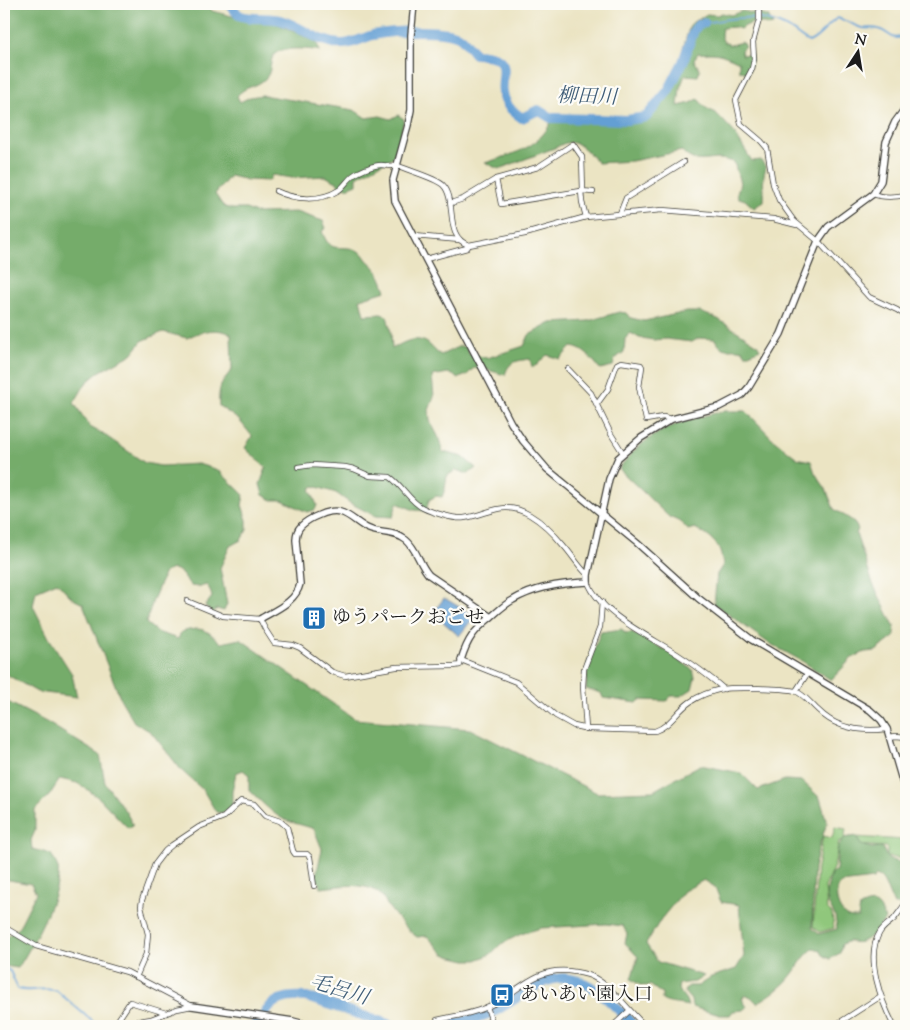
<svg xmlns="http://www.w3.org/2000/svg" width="910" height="1030" viewBox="0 0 910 1030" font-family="'Sorts Mill Goudy','Noto Serif JP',serif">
<rect width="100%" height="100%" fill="#fdfcf7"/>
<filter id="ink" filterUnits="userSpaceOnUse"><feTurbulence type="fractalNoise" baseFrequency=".02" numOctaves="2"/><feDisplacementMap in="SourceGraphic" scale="10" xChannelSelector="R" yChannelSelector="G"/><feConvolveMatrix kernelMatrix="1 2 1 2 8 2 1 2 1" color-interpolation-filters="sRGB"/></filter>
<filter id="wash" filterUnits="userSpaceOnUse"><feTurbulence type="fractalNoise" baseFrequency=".0096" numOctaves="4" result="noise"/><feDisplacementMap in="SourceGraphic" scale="20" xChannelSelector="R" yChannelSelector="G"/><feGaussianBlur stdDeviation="1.12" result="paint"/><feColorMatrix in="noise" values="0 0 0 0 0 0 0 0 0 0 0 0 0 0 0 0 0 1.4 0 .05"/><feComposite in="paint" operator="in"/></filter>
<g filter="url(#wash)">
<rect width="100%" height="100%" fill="#ebe4c3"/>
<g fill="#90c77b" stroke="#56724c">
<path d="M835 827 846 829 844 842 839 841 834 866 825 887 827 909 832 914 834 928 820 932 813 927 817 868 823 836 832 838Z"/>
<path d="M855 837 906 840V859L887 857V847L855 845Z"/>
</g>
<g fill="#74ac6b" stroke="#486444">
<path d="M4 4H207L212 11 255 22 276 23 316 42 320 51C311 49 280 46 274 55 268 63 274 74 261 82 251 89 247 85 237 96L240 102 250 97 262 95 354 110 366 118 380 116 391 119 398 115 404 119 398 147 393 157 357 177V184L347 188 339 186 337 182 325 176 292 178 272 175 269 181 247 180 230 176 215 194 221 203 225 207 232 209H246L256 213 296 212 323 221 326 228 322 231C331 258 342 241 360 252 364 254 365 258 368 261 378 269 382 278 386 291L360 299 364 315 381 314 387 316 391 332 392 349C402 343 413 336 426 342 431 345 435 352 441 355L460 346 466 347 469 354 487 358 524 346 529 335 551 323 588 321 619 312 626 313 631 318 644 321 687 312H700L718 319 757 344 760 349 749 354H745L743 350C729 346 723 355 715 339L699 338 692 342 666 339 653 340 642 338 630 333 625 339 624 352 615 359 613 366 600 369C593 360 584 348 571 347L560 359 547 355 537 365 532 367 530 359C516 361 509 361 505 375L488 370 474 368 467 375 459 378 448 373 432 376 434 397 429 410 430 421 438 436 443 452 463 457 476 468 468 474 456 470 447 476 445 489 442 497 436 496 429 500 426 511 414 510 397 503 393 517 375 516 350 503 336 493 314 486 310 489 317 505 315 510 307 512 282 500H272L263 495 260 484 266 468 245 448 252 436 239 420 219 406C218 389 220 383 232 370L231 334C217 327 200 331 187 338L163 332 142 341 132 354 99 372 86 383 74 403 90 427 103 434 145 463 161 466 198 464 218 470 244 495 242 505 247 520V530L241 540 230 546 220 568 227 604 224 611 217 609 212 613 205 606 212 597 210 590 207 585 199 587 191 586 179 571 173 569 165 572 153 600 146 623 157 632 178 639 181 632C202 626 206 629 221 643L240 639 355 719 470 729 597 793 653 791 700 765 741 773 758 790 785 780 802 781 820 798 827 823 820 843 814 868 812 928 819 934 837 929 835 916 828 903 826 893 831 874 836 870 838 847 844 838 856 836 861 845 872 848 882 847 888 859 899 862 906 866V890L899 905H894C890 897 885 882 880 877L876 876 873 879 841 883C834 890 836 906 843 913 847 918 852 918 858 918L860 907C876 899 880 905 885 920 876 930 865 948 849 941L842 944 840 953 830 959 823 955 820 950 814 948C804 956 801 962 794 972 784 986 771 995 757 1003L751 997 745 994 742 999 747 1007 743 1010 733 1011 730 1015H720L692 1007 691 1000 685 993V989L689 986H698L711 977 736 969 744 956 739 905 721 902 715 887 704 880 684 891 661 919 646 944 658 962 704 976 695 982 679 984 678 989 686 1000 688 1006C679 1004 668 1004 662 1000V994L650 985C642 988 638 984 631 979L638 957 625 943 627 934 623 926 606 924 541 928 521 934 501 944 491 954 477 960H466L449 956 443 953 427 936 417 937C406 929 398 919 390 909 387 906 386 902 384 899 372 880 340 886 321 888L316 876 322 849 314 829C304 825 291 823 283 819 270 812 260 800 249 790V775L243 770 236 773 232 791V809L221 813 216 812 203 790 182 771 151 732 134 722 121 700 83 604 73 599 57 582 36 591 33 606 49 638 72 674 77 697 37 692 4 673Z"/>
<path d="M742 11 768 16 773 25 768 26C757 20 750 23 740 29L735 27 722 28 721 35 723 41 730 45 742 42 745 46 741 50 742 55 751 54 752 60 749 71 747 73 739 70V62C731 58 720 53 711 53 706 53 704 54 698 53L694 60 700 70 698 76 685 75 680 88 678 106 691 103 698 99 706 108 716 113 733 131 752 161 761 160 766 168C761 180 765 189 764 201L754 208 745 200 739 198 737 193 740 183 734 162C729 161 724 159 718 159 704 160 693 164 682 151L632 161 598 163C586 150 576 135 557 147L499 169 485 163C512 154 538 149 551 122L625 123 646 120 652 115 650 109 664 93 672 76 683 67 686 59 683 48 690 25 693 22 707 14 717 15 722 13 731 15Z"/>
<path d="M725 411H746L772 438 797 458 811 461 815 473 826 489 834 509 853 521 858 529 856 534 873 584 894 626 895 636 876 651 865 652 852 658 831 680 802 661 767 642 714 604 717 574 723 565C720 543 713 539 695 528L688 530 681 522 669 517 619 469C645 431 682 420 725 411Z"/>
<path d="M622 629 625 633 632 632 667 651 693 670 695 677 692 689 681 696H671L667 701 640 700 637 703 603 698 601 693 586 689 588 662 601 632Z"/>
<path d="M4 700 48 723 100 755 105 783 126 812 133 825 128 828 99 798 88 790 77 783 60 779 49 796 35 810V831L31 840 32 849 51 854C53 859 57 864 58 868 62 892 31 948 18 968L4 966V938L18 929 36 893 31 884 4 879Z"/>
</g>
<path fill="#649fd4" stroke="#405e78" d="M444 598 475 616 459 636 433 613Z"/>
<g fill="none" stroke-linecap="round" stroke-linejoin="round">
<g stroke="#649fd4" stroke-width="2">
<path d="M704 23C731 18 760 13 786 27 795 31 800 38 809 42 821 37 826 26 837 18 845 20 851 24 859 27 865 30 872 27 878 29 891 32 890 43 906 35"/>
<path d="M4 968 10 971 18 989C31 993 44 986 57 991L98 1026"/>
</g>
<g stroke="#649fd4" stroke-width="10">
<path d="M199 4H204"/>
<path d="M229 4C232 7 236 12 239 15 247 20 269 17 280 20 301 26 319 43 340 44 352 45 362 38 373 35 392 31 444 28 460 37 466 41 470 49 475 54 524 56 492 79 507 104 510 110 517 114 522 118L538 110 551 118H556L627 120 646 117 668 91 683 62 694 30 698 25 704 23"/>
<path d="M254 1026C261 1021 263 1014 269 1008 277 997 294 996 306 997L394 1026"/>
<path d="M445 1026C462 1022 481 1018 497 1010 514 1001 529 988 547 981 584 968 612 1003 634 1026"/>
</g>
</g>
</g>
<g filter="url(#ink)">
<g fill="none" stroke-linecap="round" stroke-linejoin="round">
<g stroke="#3b3a35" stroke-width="6">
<g id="minor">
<path d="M759 4V20L753 42 754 59 752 69 736 100 741 124 761 141 767 148 773 184 779 200 794 221 818 241 869 297 897 310 906 316"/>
<path d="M276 191C295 200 320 202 339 190 346 185 350 175 359 172 365 169 375 165 381 165 387 165 390 167 396 165 407 170 436 178 443 185 458 200 443 237 469 245"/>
<path d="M581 191 582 202 586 217"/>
<path d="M583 191 582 157 573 144 538 167 496 179 501 204 581 191 593 192"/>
<path d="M873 194C883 198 895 197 906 195"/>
<path d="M451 203 463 199 496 179"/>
<path d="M620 213 626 198 684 162"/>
<path d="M414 236 460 240"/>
<path d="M426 259 467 248 469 245 525 234 586 217 662 210 773 219 797 225"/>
<path d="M568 369 591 393 611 434 623 453"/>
<path d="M597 404 608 389 617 364 621 362 641 365 642 367 639 387 646 420 663 417 672 419"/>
<path d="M298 467 312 465 345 467 354 469 370 476 390 477C402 485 410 502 423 508 431 512 456 520 464 518 489 515 503 499 530 515 542 522 555 535 564 546 573 556 578 566 588 575"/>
<path d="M588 582C600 614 649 636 677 654 694 665 709 676 724 689"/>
<path d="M187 601 223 616 260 619 265 629 274 643 293 645 300 648 332 672 345 676 396 667 454 666 460 665 461 660 516 682 556 716 574 726 588 729 655 731C670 726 677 711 690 702 699 696 712 691 722 689 733 687 785 688 795 691 804 694 812 705 819 711 837 729 862 732 887 729"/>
<path d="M796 691 807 674"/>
<path d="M586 729 583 686 584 669 600 627 602 602"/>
<path d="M889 737 896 736 906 737"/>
<path d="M4 927 36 946 127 972 192 1006"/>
<path d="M136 977 146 954 148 934 141 907 142 900 155 864 165 851 172 845 199 827 224 817 241 801 254 804 265 816 280 821 287 827 293 851 295 854H307L310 857 314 886"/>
<path d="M437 1020C454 1016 474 1014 489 1006 518 993 533 968 568 971 576 972 584 973 591 976 612 986 628 1010 645 1026H648"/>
<path d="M110 1026 151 1019 177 1009 192 1006"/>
<path d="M114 1026 130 1002 166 1013"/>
<path d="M484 1026 491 1019 487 1007"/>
<path d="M613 1026 629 1011"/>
<path d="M834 1026 881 996"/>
<path d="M894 1026C882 1003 864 957 880 932 883 927 889 923 894 919 898 914 902 908 906 903"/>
</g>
</g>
<g stroke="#3b3a35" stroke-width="8">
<g id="tertiary">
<path d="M414 4 411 35V110L408 125 393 180 395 201 511 423 523 441 547 469 637 543 698 598 752 640 870 710 881 720 887 729 906 794"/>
<path d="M260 619C275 610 296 602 300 584L296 540C296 534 297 530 301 526 309 518 329 509 340 512 351 515 359 525 369 529 381 534 395 531 406 540 417 549 419 564 429 575L491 617"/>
<path d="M461 660C468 638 474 631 491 617 498 611 505 604 513 600 535 587 563 583 588 582V575L609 479 618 458 641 438 672 419 719 407 742 395 749 387 781 334 818 241 828 227 873 194 881 181 886 142 895 122 906 107"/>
<path d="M192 1006 293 1021 312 1026"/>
</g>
</g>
<use href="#minor" stroke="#fff" stroke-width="4.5"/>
<use href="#tertiary" stroke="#fff" stroke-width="5.5"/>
</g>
</g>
<defs>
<g id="building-square" transform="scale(1.25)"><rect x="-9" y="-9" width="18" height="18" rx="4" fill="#1f6fb2" stroke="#fdfcf7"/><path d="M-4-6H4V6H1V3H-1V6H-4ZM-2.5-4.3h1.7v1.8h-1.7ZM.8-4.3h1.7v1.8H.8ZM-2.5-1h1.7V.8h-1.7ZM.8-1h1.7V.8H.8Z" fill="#fff"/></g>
<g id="bus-square" transform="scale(1.25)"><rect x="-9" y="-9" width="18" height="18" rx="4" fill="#1f6fb2" stroke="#fdfcf7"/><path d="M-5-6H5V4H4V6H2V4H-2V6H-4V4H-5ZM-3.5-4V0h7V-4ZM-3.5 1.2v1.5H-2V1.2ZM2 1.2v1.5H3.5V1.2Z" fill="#fff"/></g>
</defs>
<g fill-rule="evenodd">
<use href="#building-square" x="314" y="618"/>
<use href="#bus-square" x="502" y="995"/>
</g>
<g text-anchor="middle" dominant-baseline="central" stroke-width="4.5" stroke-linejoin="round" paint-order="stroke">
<g font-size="19" fill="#1c1c1c" stroke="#fdfcf7" text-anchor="start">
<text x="332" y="618">ゆうパークおごせ</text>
<text x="520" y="995">あいあい園入口</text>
</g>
<g font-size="20" font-style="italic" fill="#405e78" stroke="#fdfcf7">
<text transform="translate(587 98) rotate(2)">柳田川</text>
<text transform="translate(339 991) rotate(17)">毛呂川</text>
</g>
</g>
<rect width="910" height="1030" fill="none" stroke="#fdfcf7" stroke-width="20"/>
<g transform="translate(858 52) rotate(12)" stroke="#fdfcf7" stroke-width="4" paint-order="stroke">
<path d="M0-4L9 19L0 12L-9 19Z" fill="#1c1c1c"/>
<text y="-8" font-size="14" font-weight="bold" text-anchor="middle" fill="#1c1c1c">N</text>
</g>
</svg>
